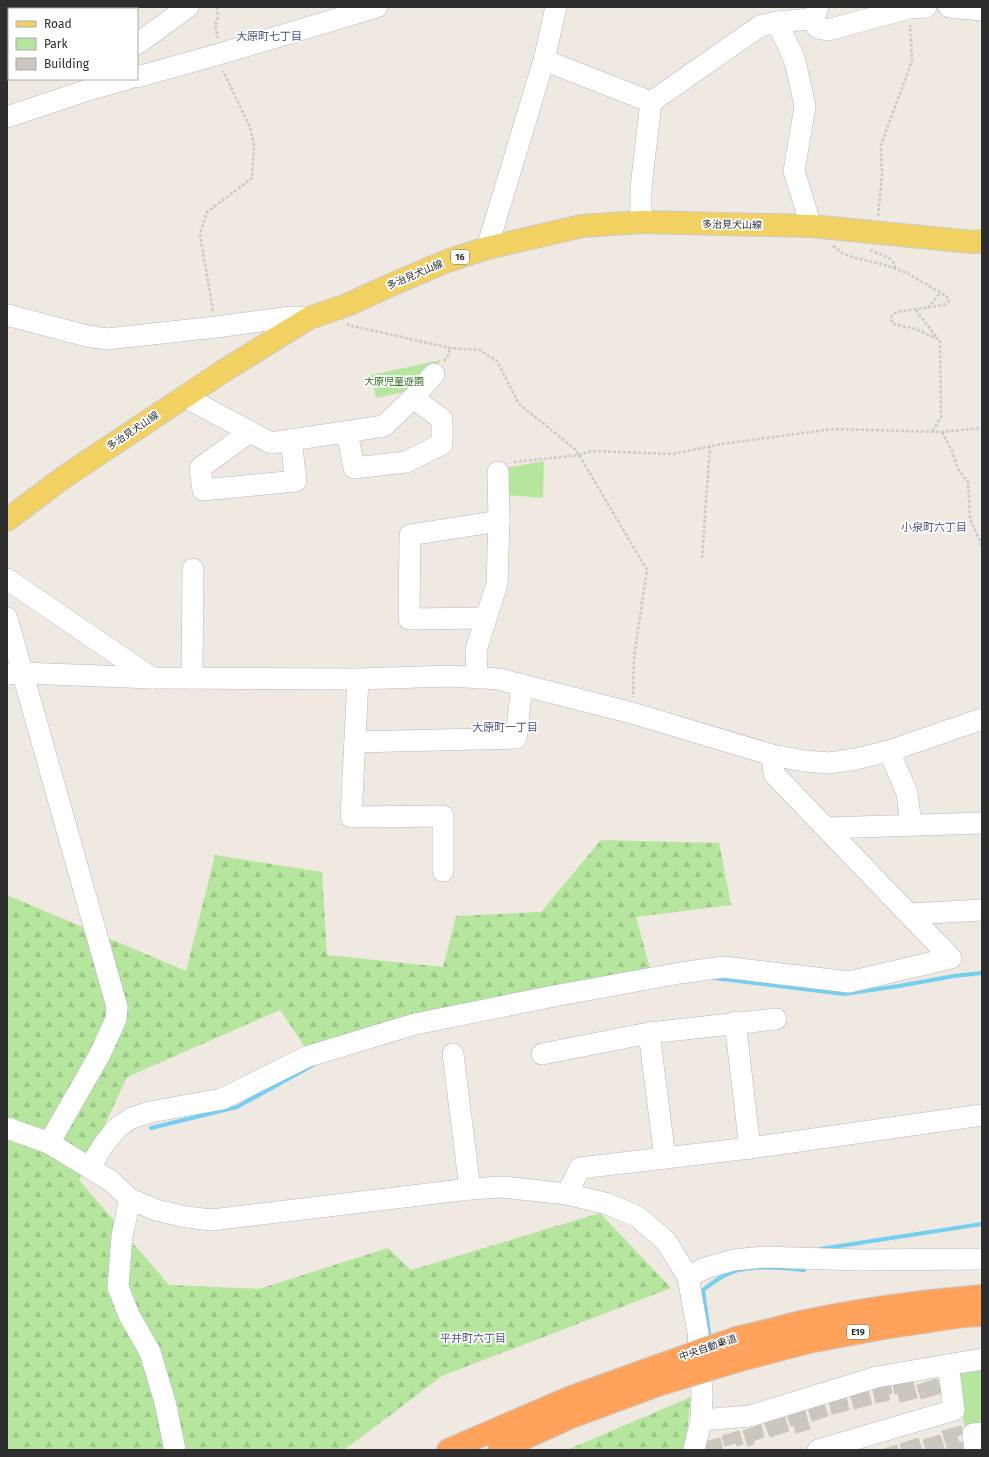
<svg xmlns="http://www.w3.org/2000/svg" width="989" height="1457" viewBox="0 0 989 1457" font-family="'Fira Sans','Noto Sans JP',sans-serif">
<defs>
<pattern id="forest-firs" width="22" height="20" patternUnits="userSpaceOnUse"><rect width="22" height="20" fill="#b6e59e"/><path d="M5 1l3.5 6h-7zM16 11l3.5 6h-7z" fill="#9dc588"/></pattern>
</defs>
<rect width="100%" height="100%" fill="#efe9e1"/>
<g fill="url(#forest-firs)">
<path d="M601 840 719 843 731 905 636 917 651 972 305 1047 280 1010 127 1077 79 1180 169 1285 259 1289 388 1248 411 1270 600 1213 671 1288 442 1376 344 1450H7V895L186 971 215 855 322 872 327 955 443 967 456 916 541 912Z"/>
<path d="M691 1397 686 1440 683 1450H567Z"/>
</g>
<g fill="#b6e59e">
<path d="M441 360 417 389 376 398 371 375Z"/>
<path d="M544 461 543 498 508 495 507 468Z"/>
<path d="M982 1370V1428L965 1430 957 1373Z"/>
</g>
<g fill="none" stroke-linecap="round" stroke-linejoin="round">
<g stroke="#75cff0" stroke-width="4">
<path d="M714 978 844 994 899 986 954 976 982 973"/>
<path d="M151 1128 237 1107 315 1064"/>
<path d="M820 1249 982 1224"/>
<path d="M710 1340 703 1290C712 1283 721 1276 732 1272 753 1265 782 1268 804 1270"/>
</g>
</g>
<g fill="#cbc7bf" stroke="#cbc5ba">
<path d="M910 1379 911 1382H913L917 1398 900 1402 898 1393 895 1394 893 1383Z"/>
<path d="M937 1379 942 1393 921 1399 917 1385Z"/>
<path d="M890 1385 892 1393 888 1394 890 1400 876 1403 873 1389Z"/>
<path d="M868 1391 872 1404 854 1409 851 1396Z"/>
<path d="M846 1397 849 1410 832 1414 829 1401Z"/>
<path d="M824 1404 828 1416 812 1421 808 1408Z"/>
<path d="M804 1408 810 1429 796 1433 794 1425 791 1426 787 1414Z"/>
<path d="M784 1415 789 1431 770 1437 764 1421Z"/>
<path d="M761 1425 764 1437 753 1441 754 1444 748 1446 743 1431Z"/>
<path d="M961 1426 963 1434 957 1436 959 1443 963 1442 964 1448 956 1450H948L942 1431Z"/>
<path d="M739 1431 743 1444 737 1446 736 1443 725 1446 722 1436Z"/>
<path d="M940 1435 945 1450H926L923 1440Z"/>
<path d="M720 1438 723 1450H707L704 1442Z"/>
<path d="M918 1438 922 1450H902L900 1444Z"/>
<path d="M897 1445 898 1450H881Z"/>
</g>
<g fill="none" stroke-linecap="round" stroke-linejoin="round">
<g stroke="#b4b7c1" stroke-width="22">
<g id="minor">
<path d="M949 7 982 10"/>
<path d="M811 19 818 28 828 30 909 8 926 7"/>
<path d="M777 22 795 61 805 106 794 171 811 226"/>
<path d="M137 44 188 7"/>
<path d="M544 60 651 102"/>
<path d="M137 77 216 55 377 7"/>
<path d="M7 117 88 90 128 79"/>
<path d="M641 222V187L651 102 760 26 777 22 811 19 816 13 818 7"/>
<path d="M487 248 544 60 556 7"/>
<path d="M7 315 87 336 107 339 216 327 290 317 309 318"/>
<path d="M185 397 271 443 384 426 413 398 434 374"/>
<path d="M250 432 200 468 203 490 296 481 291 440"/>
<path d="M347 432 354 468 406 462 442 444V419L413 398"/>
<path d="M7 579 152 678"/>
<path d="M7 618 117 1007 116 1019 99 1056 49 1143"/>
<path d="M486 618 409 619 410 535 499 521"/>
<path d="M7 674 22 673 153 678 358 679 450 676 499 679 632 713 772 755 804 761 829 763 856 759 889 751 982 719"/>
<path d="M192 678 193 569"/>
<path d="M477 678 476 650 497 584 499 521 498 472"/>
<path d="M358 679 351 817 443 816V871"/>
<path d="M355 742 516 738 522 685"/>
<path d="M889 751 907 793 911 825"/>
<path d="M826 828 982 823"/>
<path d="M910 914 982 910"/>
<path d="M735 1022 750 1148"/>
<path d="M649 1033 665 1158"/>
<path d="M453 1054 470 1189"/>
<path d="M542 1054 649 1033 776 1019"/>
<path d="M7 1128 49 1143 111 1181 130 1199 156 1210 186 1217 211 1220 470 1189 502 1187 567 1194 608 1204 638 1217 666 1241 688 1277 698 1333 702 1395 701 1420 694 1450"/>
<path d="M90 1167 104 1144 118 1127 132 1118 150 1112 222 1099 306 1057 415 1024 549 997 680 973 724 967 849 982 951 958 774 774 772 755"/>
<path d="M567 1194 580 1168 750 1148 982 1115"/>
<path d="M130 1199 122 1236 118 1287 129 1315 150 1352 165 1402 175 1450"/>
<path d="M688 1277 705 1268 734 1260 764 1257 859 1260 982 1259"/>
<path d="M701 1420 750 1416 877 1377 982 1359"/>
<path d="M818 1450 954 1410 950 1378 947 1365"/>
<path d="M975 1450 973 1434 982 1433"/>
</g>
</g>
<g stroke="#c9c9c9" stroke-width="24">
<path id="major" d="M7 520 64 477 225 370 309 318 347 305 393 284 447 261 487 248 582 226 641 222 811 226 972 242 982 241"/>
</g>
<g stroke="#c9c9c9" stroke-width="24">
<g id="highway">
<path d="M736 1338C758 1333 780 1327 801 1322 861 1309 921 1301 982 1296"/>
<path d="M737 1361 809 1342 884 1328 964 1316 982 1315"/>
<path d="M448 1450 571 1397 657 1366"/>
<path d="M499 1450 569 1418 658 1385"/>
</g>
</g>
<g stroke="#c9c9c9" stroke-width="2.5" stroke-dasharray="3 2" stroke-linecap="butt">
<path d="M217 7 218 18 215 25 218 38"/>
<path d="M72 9V7"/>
<path d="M7 59H9"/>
<path d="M878 216 882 176 881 145 912 61 910 25"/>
<path d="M833 246 844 254 855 258 882 264 907 273 946 296 949 301 944 305 897 312 892 315 891 319 893 324 916 329 940 340 941 417 932 432"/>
<path d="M870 250C880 255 894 256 895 268"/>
<path d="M928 308 940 293"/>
<path d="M916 310 937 338"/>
<path d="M213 311 200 234 207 212 252 178 254 146 250 127 223 71"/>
<path d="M348 323V325L450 348 480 350 497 361 519 404 576 450 647 570 634 656 633 697"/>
<path d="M444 361 448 356 450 348"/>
<path d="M942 432 952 451 958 469 968 482 970 519 980 541 982 550"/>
<path d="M514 462 579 455 592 451 673 454 721 444 833 429 942 432 982 428"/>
<path d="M702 558 710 446"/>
</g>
<use href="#minor" stroke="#fff" stroke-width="21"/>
<use href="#major" stroke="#f2d163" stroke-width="22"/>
<use href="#highway" stroke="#ffa35c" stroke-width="22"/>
<g stroke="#c9c9c9" stroke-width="24" stroke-linecap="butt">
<g id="highway-bridge">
<path d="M657 1366 736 1338"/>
<path d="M658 1385 737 1361"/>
</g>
</g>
<use href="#highway-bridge" stroke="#ffa35c" stroke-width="22"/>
</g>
<g text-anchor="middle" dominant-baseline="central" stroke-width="3.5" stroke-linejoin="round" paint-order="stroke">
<g fill="#fff" stroke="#6d6d6d" stroke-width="1">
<rect x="451" y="250" width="18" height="14" rx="3"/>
<rect x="847" y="1325" width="22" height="14" rx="3"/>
</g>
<g font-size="9" font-weight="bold" fill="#2e2e2e">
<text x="460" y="257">16</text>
<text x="858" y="1332">E19</text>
</g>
<g font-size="10" fill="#2e2e2e" stroke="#fff">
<text transform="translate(732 225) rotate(1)">多治見犬山線</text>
<text transform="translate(415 275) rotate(-23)">多治見犬山線</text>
<text transform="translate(133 431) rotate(-34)">多治見犬山線</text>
<text transform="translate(708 1348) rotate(-19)">中央自動車道</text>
</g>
<g font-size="10" fill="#2c6e1b" stroke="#fff">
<text x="394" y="382">大原児童遊園</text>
</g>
<g font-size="11" fill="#4d5680" stroke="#fff">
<text x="269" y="36">大原町七丁目</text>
<text x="934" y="527">小泉町六丁目</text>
<text x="505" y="727">大原町一丁目</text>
<text x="473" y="1338">平井町六丁目</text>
</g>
</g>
<rect width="989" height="1457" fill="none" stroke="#2e2e2e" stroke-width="16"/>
<rect x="8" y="8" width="130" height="72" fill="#ffffff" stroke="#ababab"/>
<rect x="16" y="21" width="20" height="6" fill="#f2d163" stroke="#ababab"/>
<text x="44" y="28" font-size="12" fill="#2e2e2e">Road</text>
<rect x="16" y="38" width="20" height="12" fill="#b6e59e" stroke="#ababab"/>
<text x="44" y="48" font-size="12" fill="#2e2e2e">Park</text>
<rect x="16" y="58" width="20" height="12" fill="#cbc7bf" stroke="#ababab"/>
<text x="44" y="68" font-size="12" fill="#2e2e2e">Building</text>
</svg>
